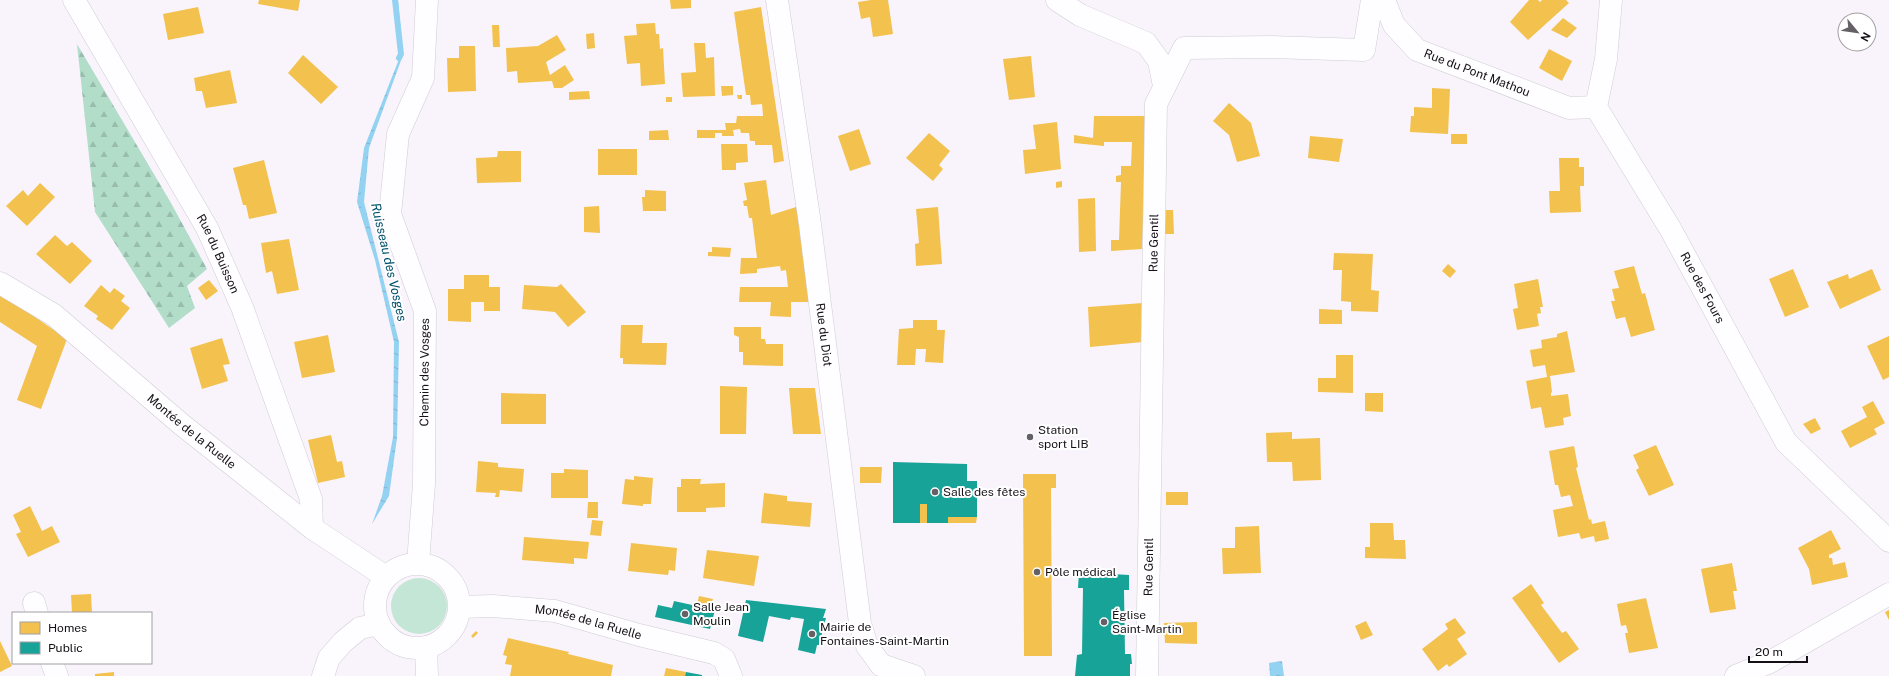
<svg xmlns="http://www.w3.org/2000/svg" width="1889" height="676" viewBox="0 0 1889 676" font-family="'Public Sans',sans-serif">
<defs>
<pattern id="forest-firs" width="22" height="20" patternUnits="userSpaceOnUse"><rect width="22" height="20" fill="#b2ddc9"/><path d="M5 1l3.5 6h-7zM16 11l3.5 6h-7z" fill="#98bdac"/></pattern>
<pattern id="water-ripples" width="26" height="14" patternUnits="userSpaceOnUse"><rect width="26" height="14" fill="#94d2f2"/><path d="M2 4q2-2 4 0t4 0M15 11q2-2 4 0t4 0" fill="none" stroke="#7fb3cf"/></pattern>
</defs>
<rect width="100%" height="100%" fill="#f9f4fc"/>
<circle fill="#c4e6d6" cx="419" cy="606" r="28"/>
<path fill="url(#forest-firs)" d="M77 44 171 203 207 269 187 286 195 308 169 328 95 212Z"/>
<g fill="url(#water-ripples)">
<path d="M395 0H398L403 55 369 148 364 202 399 342 397 438 389 496 372 524 382 496 393 437 394 342 375 260 357 202 364 148 401 54Z"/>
<path d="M1282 661 1284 676H1270L1269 663Z"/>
</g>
<g fill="#f2c14e">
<path d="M259 0H300L298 11 258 4Z"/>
<path d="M670 0H691V8L671 9Z"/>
<path d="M871 0H888L893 34 873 37 870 17 861 19 858 2Z"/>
<path d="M1529 0H1538L1540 2 1542 0H1566L1569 3 1528 40 1510 22Z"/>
<path d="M198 7 204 33 168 40 163 14Z"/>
<path d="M761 7 784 161 774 163 772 145H755V141H750L749 133H741L740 129 733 130 734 136H722V133H715V138H697V130H726L725 123H736L737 116H763L762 104 751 105 750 95H746L734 12Z"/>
<path d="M1563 18 1577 28 1567 38 1551 30Z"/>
<path d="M655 23 656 34H659L660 49 663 48 665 84 641 86 640 63 627 64 624 36 637 35 636 24Z"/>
<path d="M492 25H499L500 47H493Z"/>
<path d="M594 33 595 48 587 49 586 34Z"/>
<path d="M557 35 566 50 546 62 550 75 565 65 574 80 562 88H554L552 81 518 83 517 71 507 72 506 48 538 46Z"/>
<path d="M694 43H705L706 58 714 57 715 96 683 97 681 73 696 72Z"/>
<path d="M459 46H475L476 91 448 92 447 58H459Z"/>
<path d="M1549 49 1572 61 1562 81 1539 68Z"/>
<path d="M303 55 338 87 321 104 288 73Z"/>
<path d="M1031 56 1035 97 1009 100 1003 59Z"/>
<path d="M230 70 237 103 206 108 202 91H196L194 78Z"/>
<path d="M721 86H733V95L722 96Z"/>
<path d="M1432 88 1450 89 1448 134 1410 132 1411 116H1414V107L1432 108Z"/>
<path d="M589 91 590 99 569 100V92Z"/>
<path d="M737 95H742V99H738Z"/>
<rect x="666" y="97" width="6" height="5"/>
<path d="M1229 103 1251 123 1260 156 1237 162 1229 135 1213 121Z"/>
<path d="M1094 116H1147L1142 249 1111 251V240H1119L1121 182H1116V176L1121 175V166H1131L1132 142H1104V146L1074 143V135L1093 138Z"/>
<path d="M1057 122 1061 169 1025 174 1023 150 1036 149 1033 125Z"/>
<path d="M859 129 871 164 850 171 838 136Z"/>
<path d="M668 130 669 140H649V131Z"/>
<path d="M929 133 950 151 939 165 943 169 933 181 906 158Z"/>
<rect x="1451" y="134" width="16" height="10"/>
<path d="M1310 136 1343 139 1339 162 1308 158Z"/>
<path d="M721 144H747L748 162 736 163V170H722Z"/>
<rect x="598" y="149" width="39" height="26"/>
<path d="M498 151H521V182L477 183 476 158 497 157Z"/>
<path d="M1559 158H1579V167H1584V186H1580L1581 212 1550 213 1549 191H1560Z"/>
<path d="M264 160 277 213 249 219 246 205H243L233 168Z"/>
<path d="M766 180 771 215 799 206 810 302H791V317L770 316 771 302H739L740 287H788L786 270 781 271 780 266 757 269V273L740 274 741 258H757L752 218H749L747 206H744L743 201 747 200 744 183Z"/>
<path d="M1062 181V187L1056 188V182Z"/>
<path d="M40 183 55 197 27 226 6 206 23 190 28 196Z"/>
<path d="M645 190 666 191V211H643L642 197H645Z"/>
<path d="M1095 198 1096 251 1079 252 1078 199Z"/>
<path d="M599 206 600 233 584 232V207Z"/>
<path d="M938 207 942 264 916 266 915 244 919 243 916 209Z"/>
<path d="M1158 210H1173L1174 234H1158Z"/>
<path d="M55 235 67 246 72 242 92 261 70 284 36 254Z"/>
<path d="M289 239 299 290 277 294 272 271 266 273 261 243Z"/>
<path d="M712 247 731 248 730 257 708 256V252H712Z"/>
<path d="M1334 253 1373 254 1371 290 1379 291 1378 312 1351 311V302L1341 301 1342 270H1333Z"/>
<path d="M1448 264 1456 271 1450 278 1442 271Z"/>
<path d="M1634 266 1642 294 1645 293 1655 330 1631 337 1625 317 1616 319 1611 301H1615L1612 289 1619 288 1614 271Z"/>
<path d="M1793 269 1809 307 1785 317 1769 279Z"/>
<path d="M1872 269 1881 290 1840 309 1827 282 1848 274 1849 279Z"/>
<path d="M464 275H489V287H500V311H484V302H471V322L448 321V289H464Z"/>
<path d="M1538 279 1543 307H1540L1541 313 1537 314 1539 326 1517 330 1513 309 1518 308 1514 284Z"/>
<path d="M209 280 218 291 206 300 198 288Z"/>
<path d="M561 284 586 312 568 327 555 312 522 309 524 285 557 287Z"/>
<path d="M101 285 110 293 114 288 125 296 121 301 130 308 112 330 96 319 98 316 84 306Z"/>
<path d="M0 293 67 339 41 409 17 400 37 346 0 322Z"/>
<path d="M1143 303V342L1090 347 1088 307Z"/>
<path d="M1319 309 1342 310V324H1319Z"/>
<path d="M913 320H937V330H945L943 363 925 362 926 349H916L915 365H897L899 329 913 328Z"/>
<path d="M621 325H643L642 343H667L666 365 623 364V358H620Z"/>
<path d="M734 327H761V339H765L766 344H783V366L743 365V352H739V337L734 335Z"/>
<path d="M1567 331 1575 372 1550 376 1552 392 1551 393V396L1568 394 1571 416 1563 418 1564 425 1545 428 1541 407 1531 409 1526 381 1547 377 1545 365 1533 367 1530 350 1542 348 1541 340 1557 337V334Z"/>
<path d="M328 335 335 372 302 378 294 342Z"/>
<path d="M1889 336V377L1883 380 1867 346Z"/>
<path d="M222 338 230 364 223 365 228 381 202 389 190 348Z"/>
<path d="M1336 355H1353V393L1318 392V378H1336Z"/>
<path d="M720 386 747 387 746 434H720Z"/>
<path d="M789 388H815L821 434H793Z"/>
<path d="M501 393 546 394V424H501Z"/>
<path d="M1365 393H1383V412L1365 411Z"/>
<path d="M1873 401 1885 423 1874 429 1877 434 1850 448 1841 431 1867 417 1862 407Z"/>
<path d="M1815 418 1821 429 1811 434 1803 424Z"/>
<path d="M1292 432V439L1320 438 1321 480 1293 481 1292 462H1267L1266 433Z"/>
<path d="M331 435 337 462 342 461 345 477 318 483 308 440Z"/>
<path d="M1656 445 1674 485 1649 496 1636 470 1639 468 1633 455Z"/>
<path d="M1574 446 1578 467 1576 468 1589 520 1591 519 1592 524 1605 521 1609 539 1595 542 1594 536 1581 539 1579 533 1558 537 1553 510 1573 506 1570 495 1561 497 1558 485H1555L1549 451Z"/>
<path d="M478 461 498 463V467L524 469 522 492 500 490 499 497H495L496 493 476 492Z"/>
<path d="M860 467H882L881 483H860Z"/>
<path d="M564 469 588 470V498H551V473H564Z"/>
<path d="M1023 474H1056V488H1051L1052 656H1024Z"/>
<path d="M634 476 653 478 651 504H643V506L622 504 625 479 634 480Z"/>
<path d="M681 479H701L700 484 725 483V507L706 508V512H677V487H681Z"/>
<rect x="1166" y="492" width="22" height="13"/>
<path d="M764 493 787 496V501L812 503 810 527 761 523Z"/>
<path d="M588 502H598V518H587Z"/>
<rect x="920" y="504" width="7" height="19"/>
<path d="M30 506 42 531 52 526 60 542 28 557 16 534 21 532 13 515Z"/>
<path d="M948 517H977L976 523H948Z"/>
<path d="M592 520 603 521 601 536 590 535Z"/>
<path d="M1370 523H1393L1394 540H1405L1406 559 1365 558V547H1370Z"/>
<path d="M1259 526 1261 573 1223 574 1222 548H1235V527Z"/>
<path d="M1831 530 1841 549 1829 555V558H1832L1833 565 1845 562 1848 577 1812 585 1809 569 1798 548Z"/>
<path d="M524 537 589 542 587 559 574 558V564L522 560Z"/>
<path d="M631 543 677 548 675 571 669 570 668 575 628 571Z"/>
<path d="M707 550 759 556 754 586 703 578Z"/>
<path d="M1732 563 1737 591H1733L1736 609 1710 613 1701 569Z"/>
<path d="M1531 584 1544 603 1541 605 1562 633 1566 631 1579 649 1559 663 1512 598Z"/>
<path d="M91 594 92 613H72L71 595Z"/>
<path d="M699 596 713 599 710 607 697 604Z"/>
<path d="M1646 598 1658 648 1629 653 1625 633H1628L1626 625 1621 626 1617 604Z"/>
<path d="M1889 610V620L1885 612Z"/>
<path d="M1455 618 1466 633 1457 639 1467 654 1449 667 1447 664 1438 671 1422 649 1448 629 1445 624Z"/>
<path d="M1366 621 1373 635 1361 640 1355 626Z"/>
<path d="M1197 622V644L1165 643 1164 623Z"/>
<path d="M476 631 478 633 473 638 471 636Z"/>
<path d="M508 638 569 652 568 654 613 665 611 676H510L512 665 505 664 507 656 503 655Z"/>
<path d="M0 641 12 666 0 672Z"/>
<path d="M666 668 686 672 685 676H664Z"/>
<path d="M114 672V676H95V674Z"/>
</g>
<g fill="#17a398">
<path d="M893 462 967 464V481H977V517H948V523H927V504H920V523H893Z"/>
<path d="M1079 572 1129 575V590H1124L1125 654H1131L1132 664H1130V676H1075L1077 655 1082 654 1083 588H1078Z"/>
<path d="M746 600 826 609 823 618H826L819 645H817L815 654 798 650 804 619 791 617 790 620 769 616 763 642 738 636Z"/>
<path d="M674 601 715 610 710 629 655 617 658 605 672 608Z"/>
<path d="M686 672 702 675V676H685Z"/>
</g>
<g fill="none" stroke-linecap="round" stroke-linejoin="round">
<path stroke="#94d2f2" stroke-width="6" d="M395 0 401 54 399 58"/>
<g stroke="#d0ccd3" stroke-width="23">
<g id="minor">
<path id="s1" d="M74 0 207 228 242 307 311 499 312 528"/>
<path id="s2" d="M777 0 810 224 860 623 867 646 881 665"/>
<path d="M1057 0 1080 15 1146 43 1159 61 1164 86"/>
<path id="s3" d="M1384 0 1394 25 1417 50 1569 108 1596 107"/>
<path id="s4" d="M1611 0 1606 59 1596 107 1671 230 1786 442 1889 541"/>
<path id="s5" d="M0 283 54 315 181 424 312 528 386 577"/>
<path id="s6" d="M418 563 424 484 425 311 390 214 398 134 423 78 427 0"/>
<circle cx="417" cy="606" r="42"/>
<path d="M34 603 37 613"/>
<path id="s7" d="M460 607 493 606 555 611 639 635 714 653 724 659 731 676"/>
<path d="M426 647 427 676"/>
<path d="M52 663 57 676"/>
<path d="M881 665 914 676"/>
<path d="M323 676 329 658 343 642 360 628 379 624"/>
<path id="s8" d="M1147 676 1156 104 1184 48 1271 47 1364 50 1372 0"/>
<path d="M1736 676 1770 662 1889 594"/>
</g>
</g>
<use href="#minor" stroke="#fefdff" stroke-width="22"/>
</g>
<g fill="#646066" stroke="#fff" stroke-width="1.5">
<circle cx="1030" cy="437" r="4"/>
<circle cx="935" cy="492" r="4"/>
<circle cx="1037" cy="572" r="4"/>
<circle cx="685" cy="614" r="4"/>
<circle cx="1104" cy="622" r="4"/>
<circle cx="812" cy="634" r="4"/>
</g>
<g text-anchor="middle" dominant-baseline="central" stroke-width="4" stroke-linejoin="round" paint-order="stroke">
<g font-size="12" fill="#141016" stroke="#fff">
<text stroke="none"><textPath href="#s3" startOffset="125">Rue du Pont Mathou</textPath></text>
<text stroke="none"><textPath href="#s8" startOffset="433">Rue Gentil</textPath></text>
<text stroke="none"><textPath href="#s1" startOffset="292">Rue du Buisson</textPath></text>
<text stroke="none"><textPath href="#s4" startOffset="318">Rue des Fours</textPath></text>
<text stroke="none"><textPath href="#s2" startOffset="338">Rue du Diot</textPath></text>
<text stroke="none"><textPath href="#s6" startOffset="191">Chemin des Vosges</textPath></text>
<text stroke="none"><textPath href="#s5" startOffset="243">Montée de la Ruelle</textPath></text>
<text stroke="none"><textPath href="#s8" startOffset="109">Rue Gentil</textPath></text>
<text stroke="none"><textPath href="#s7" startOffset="130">Montée de la Ruelle</textPath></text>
</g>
<g font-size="12" fill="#141016" stroke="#fff" text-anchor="start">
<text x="1038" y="430">Station<tspan x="1038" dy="14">sport LIB</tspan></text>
<text x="943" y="492">Salle des fêtes</text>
<text x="1045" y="572">Pôle médical</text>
<text x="693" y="607">Salle Jean<tspan x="693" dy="14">Moulin</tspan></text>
<text x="1112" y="615">Église<tspan x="1112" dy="14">Saint-Martin</tspan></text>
<text x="820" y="627">Mairie de<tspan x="820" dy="14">Fontaines-Saint-Martin</tspan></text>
</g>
<g font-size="13" font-style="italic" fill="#00516d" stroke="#fff">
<text transform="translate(389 262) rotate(77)">Ruisseau des Vosges</text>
</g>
</g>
<rect x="12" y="612" width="140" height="52" fill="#ffffff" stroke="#a19fa2"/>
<rect x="20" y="622" width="20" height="12" fill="#f2c14e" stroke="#a19fa2"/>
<text x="48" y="632" font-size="12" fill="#141016">Homes</text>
<rect x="20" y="642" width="20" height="12" fill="#17a398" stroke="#a19fa2"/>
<text x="48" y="652" font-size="12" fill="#141016">Public</text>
<g transform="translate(1857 32) rotate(119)"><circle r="19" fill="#ffffff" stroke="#a19fa2"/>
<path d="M0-3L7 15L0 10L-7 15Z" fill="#646066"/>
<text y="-6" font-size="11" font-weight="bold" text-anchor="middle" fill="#141016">N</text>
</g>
<path d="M1749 656v6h58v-6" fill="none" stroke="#141016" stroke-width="2"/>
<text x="1755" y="656" font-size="12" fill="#141016" stroke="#ffffff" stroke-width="3" paint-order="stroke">20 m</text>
</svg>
